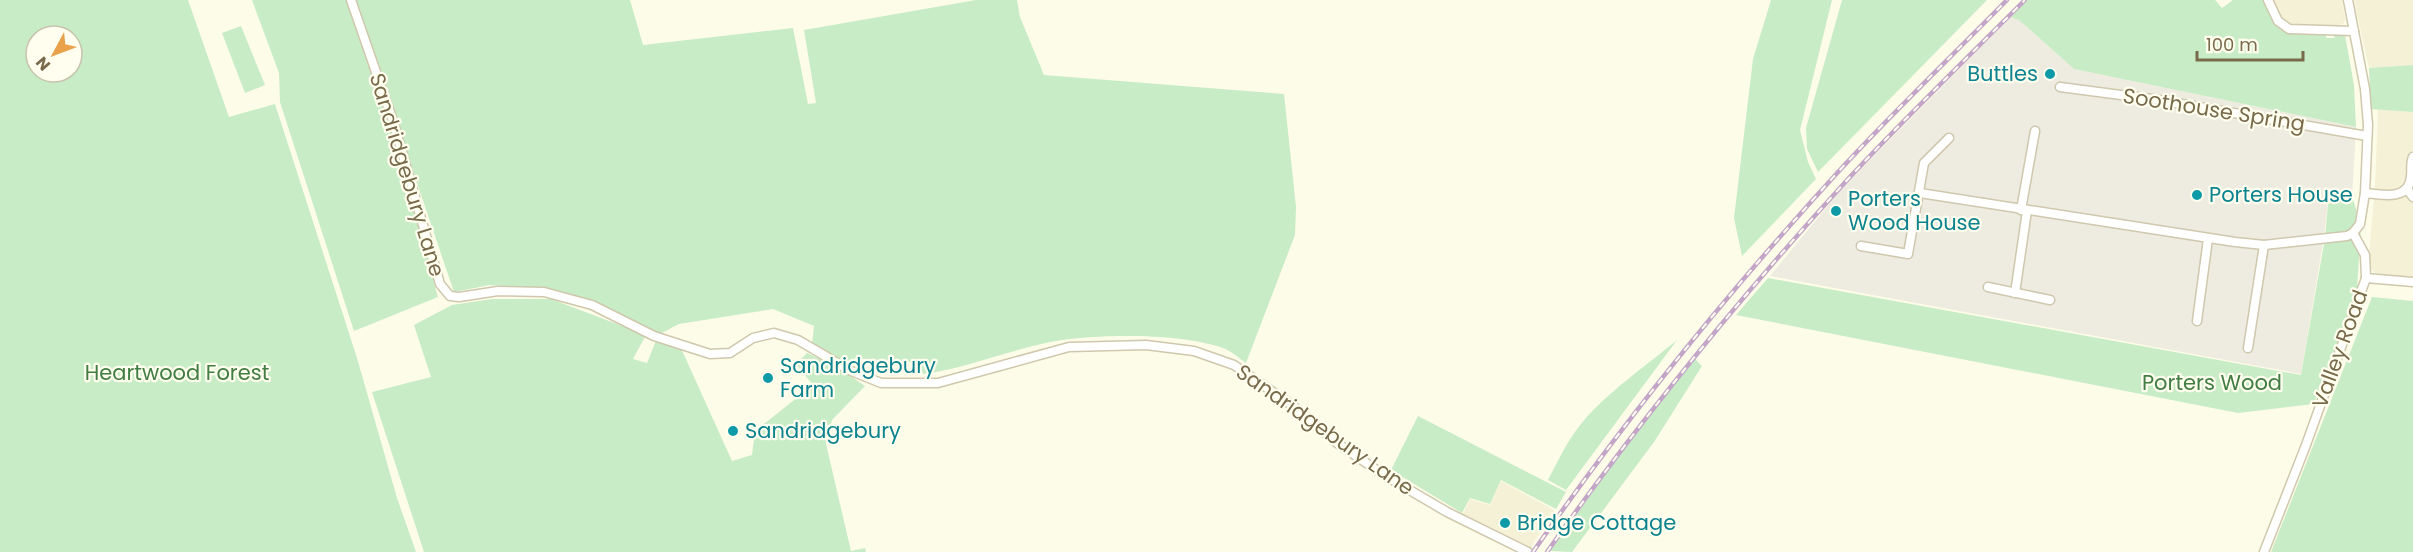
<svg xmlns="http://www.w3.org/2000/svg" width="2413" height="552" viewBox="0 0 2413 552" font-family="Poppins,sans-serif">
<style>
.residential{fill:#f5f1d6}
.industrial{fill:#eeebe1}
.green{fill:#c8ecc6;fill-rule:evenodd}
.lines{fill:none;stroke-linecap:round;stroke-linejoin:round}
.street-casing{stroke:#cfc8ad;stroke-width:11}
.street{stroke:#fff;stroke-width:8}
.rail-casing{stroke:#c3a5c8;stroke-width:4.5}
.rail{stroke:#fffeef;stroke-width:2;stroke-dasharray:7;stroke-linecap:butt}
.culture-dot{fill:#0f9aa8;stroke:#fffeef;stroke-width:2}
.labels{text-anchor:middle;stroke-width:4.5;stroke-linejoin:round;paint-order:stroke}
.culture-label{font-size:21px;fill:#0d838f;stroke:#fffeef;text-anchor:start}
.street-label{font-size:21px;fill:#786a4b;stroke:#fffeef}
.park-label{font-size:21px;fill:#427e44;stroke:#fffeef}
</style>
<rect width="100%" height="100%" fill="#fdfce8"/>
<!-- residential -->
<g class="residential">
<path d="M 2271,0 L 2342,0 L 2345,19 L 2344,23 L 2333,28 L 2289,26 L 2284,24 Z"/>
<path d="M 2354,0 L 2413,0 L 2413,65 L 2369,68 Z"/>
<path d="M 2378,109 L 2413,112 L 2413,278 L 2376,273 L 2368,266 L 2375,187 Z"/>
<path d="M 1501,481 L 1554,510 L 1529,550 L 1462,516 L 1470,499 L 1490,505 Z"/>
</g>
<!-- industrial -->
<path class="industrial" d="M 2011,17 L 2019,20 L 2074,69 L 2356,127 L 2352,196 L 2329,193 L 2324,237 L 2301,374 L 1770,276 L 1844,186 Z"/>
<!-- green -->
<g class="green">
<path d="M 0,0 L 188,0 L 229,117 L 275,104 L 357,358 L 397,498 L 416,552 L 0,552 ZM 36,36 L 72,36 L 72,72 L 36,72 Z"/>
<path d="M 252,0 L 346,0 L 391,132 L 438,297 L 354,331 L 280,102 L 279,73 Z"/>
<path d="M 355,0 L 630,0 L 643,45 L 793,28 L 808,104 L 816,103 L 804,30 L 976,0 L 1017,0 L 1020,17 L 1044,75 L 1284,94 L 1296,207 L 1295,235 L 1246,363 C 1239,358 1231,351 1223,348 C 1179,333 1102,334 1056,341 C 1011,349 968,368 923,374 L 919,363 L 855,358 L 853,365 L 812,344 L 814,326 L 773,309 L 679,324 L 658,335 L 545,289 L 490,285 L 454,292 Z"/>
<path d="M 1771,0 L 1832,0 L 1800,130 L 1808,162 L 1816,179 L 1742,256 L 1734,218 L 1753,59 Z"/>
<path d="M 1842,0 L 1987,0 L 1818,172 L 1807,149 L 1806,128 Z"/>
<path d="M 2028,0 L 2215,0 L 2222,8 L 2233,0 L 2265,0 C 2278,38 2290,32 2326,34 L 2326,38 L 2334,38 L 2335,34 L 2345,35 L 2354,85 L 2356,127 L 2074,69 L 2019,20 L 2011,17 Z"/>
<path d="M 241,26 L 265,85 L 245,93 L 222,33 Z"/>
<path d="M 2413,65 L 2413,112 L 2371,109 L 2369,68 Z"/>
<path d="M 2329,193 L 2352,196 L 2361,226 L 2357,289 L 2314,404 L 2238,413 L 1736,315 L 1768,278 L 2301,375 L 2325,238 Z"/>
<path d="M 2372,297 L 2413,301 L 2413,552 L 2271,552 Z"/>
<path d="M 492,299 L 551,299 L 646,335 L 633,359 L 647,363 L 657,338 L 680,346 L 732,461 L 752,455 L 755,431 L 813,385 L 796,364 L 807,353 L 839,368 L 865,386 L 832,420 L 826,444 L 851,551 L 865,548 L 866,552 L 424,552 L 372,392 L 431,377 L 414,325 L 452,305 Z"/>
<path d="M 1677,340 L 1566,490 L 1548,480 C 1558,461 1567,441 1581,424 C 1606,393 1646,366 1677,340 Z"/>
<path d="M 1695,359 L 1702,366 L 1654,442 L 1572,552 L 1550,551 L 1640,427 Z"/>
<path d="M 1418,416 L 1566,492 L 1556,509 L 1501,480 L 1490,504 L 1470,498 L 1462,513 L 1391,470 Z"/>
</g>
<g class="lines">
<!-- street casing -->
<g class="street-casing">
<g id="street">
<path d="M 351,0 L 393,121 L 440,284 L 450,296 L 459,297 L 498,291 L 544,292 L 592,305 L 654,336 L 710,354 L 730,353 L 753,338 L 774,333 L 798,340 L 849,370 L 881,383 L 938,383 L 1069,347 L 1146,345 L 1194,351 L 1234,365 L 1293,406 L 1337,443 L 1384,475 L 1447,512 L 1528,552"/>
<path d="M 2268,0 L 2278,21 L 2289,29 L 2354,31"/>
<path d="M 2348,0 L 2365,89 L 2368,125 L 2365,193 L 2360,224 L 2353,233"/>
<path d="M 2060,87 L 2159,100 L 2367,136"/>
<path d="M 2407,189 L 2413,197"/>
<path d="M 1920,193 L 2235,242 L 2264,245 L 2347,236 L 2353,233"/>
<path d="M 2365,193 C 2382,195 2410,201 2411,176 C 2412,169 2410,163 2413,157"/>
<path d="M 2021,210 L 2035,131"/>
<path d="M 1861,246 L 1908,254 L 1924,163 L 1949,138"/>
<path d="M 2366,278 L 2413,282"/>
<path d="M 1988,287 L 2050,300"/>
<path d="M 2015,293 L 2027,211"/>
<path d="M 2197,321 L 2208,239"/>
<path d="M 2248,348 L 2264,245"/>
<path d="M 2264,552 L 2306,445 L 2366,278 L 2365,255 L 2353,233"/>
</g>
</g>
<!-- street -->
<use href="#street" class="street"/>
<!-- rail casing -->
<g class="rail-casing">
<g id="rail">
<path d="M 1533,552 C 1626,418 1729,291 1839,171 C 1893,112 1951,57 2007,0"/>
<path d="M 1547,552 C 1639,421 1741,296 1849,178 C 1906,117 1966,59 2025,0"/>
</g>
</g>
<!-- rail -->
<use href="#rail" class="rail"/>
</g>
<!-- markers -->
<g class="culture-dot">
<circle cx="2050" cy="74" r="6"/>
<circle cx="2197" cy="195" r="6"/>
<circle cx="1836" cy="211" r="6"/>
<circle cx="768" cy="378" r="6"/>
<circle cx="733" cy="431" r="6"/>
<circle cx="1505" cy="523" r="6"/>
</g>
<g class="labels">
<!-- culture labels -->
<g class="culture-label">
<text x="2038" y="81" text-anchor="end">Buttles</text>
<text x="2209" y="202">Porters House</text>
<text x="1848" y="206">Porters<tspan x="1848" dy="24">Wood House</tspan></text>
<text x="780" y="373">Sandridgebury<tspan x="780" dy="24">Farm</tspan></text>
<text x="745" y="438">Sandridgebury</text>
<text x="1517" y="530">Bridge Cottage</text>
</g>
<!-- street labels -->
<g class="street-label">
<text transform="translate(2214 110) rotate(9)" y="7">Soothouse Spring</text>
<text transform="translate(407 175) rotate(73)" y="7">Sandridgebury Lane</text>
<text transform="translate(2340 349) rotate(-70)" y="7">Valley Road</text>
<text transform="translate(1325 430) rotate(35)" y="7">Sandridgebury Lane</text>
</g>
<!-- park labels -->
<g class="park-label">
<text x="177" y="380">Heartwood Forest</text>
<text x="2212" y="390">Porters Wood</text>
</g>
</g>
<!-- north arrow -->
<g transform="translate(54 54) rotate(229)"><circle r="28" fill="#fffeef" stroke="#c9c3ad" stroke-width="1.5"/>
<path d="M0-4.5L10 22L0 15L-10 22Z" fill="#e9a24b"/>
<text y="-9" font-size="16" font-weight="bold" text-anchor="middle" fill="#786a4b">N</text>
</g>
<!-- scale -->
<path d="M2197 51v9h106v-9" fill="none" stroke="#786a4b" stroke-width="3"/>
<text x="2206" y="51" font-size="18" fill="#786a4b" stroke="#fffeef" stroke-width="4.5" paint-order="stroke">100 m</text>
</svg>
